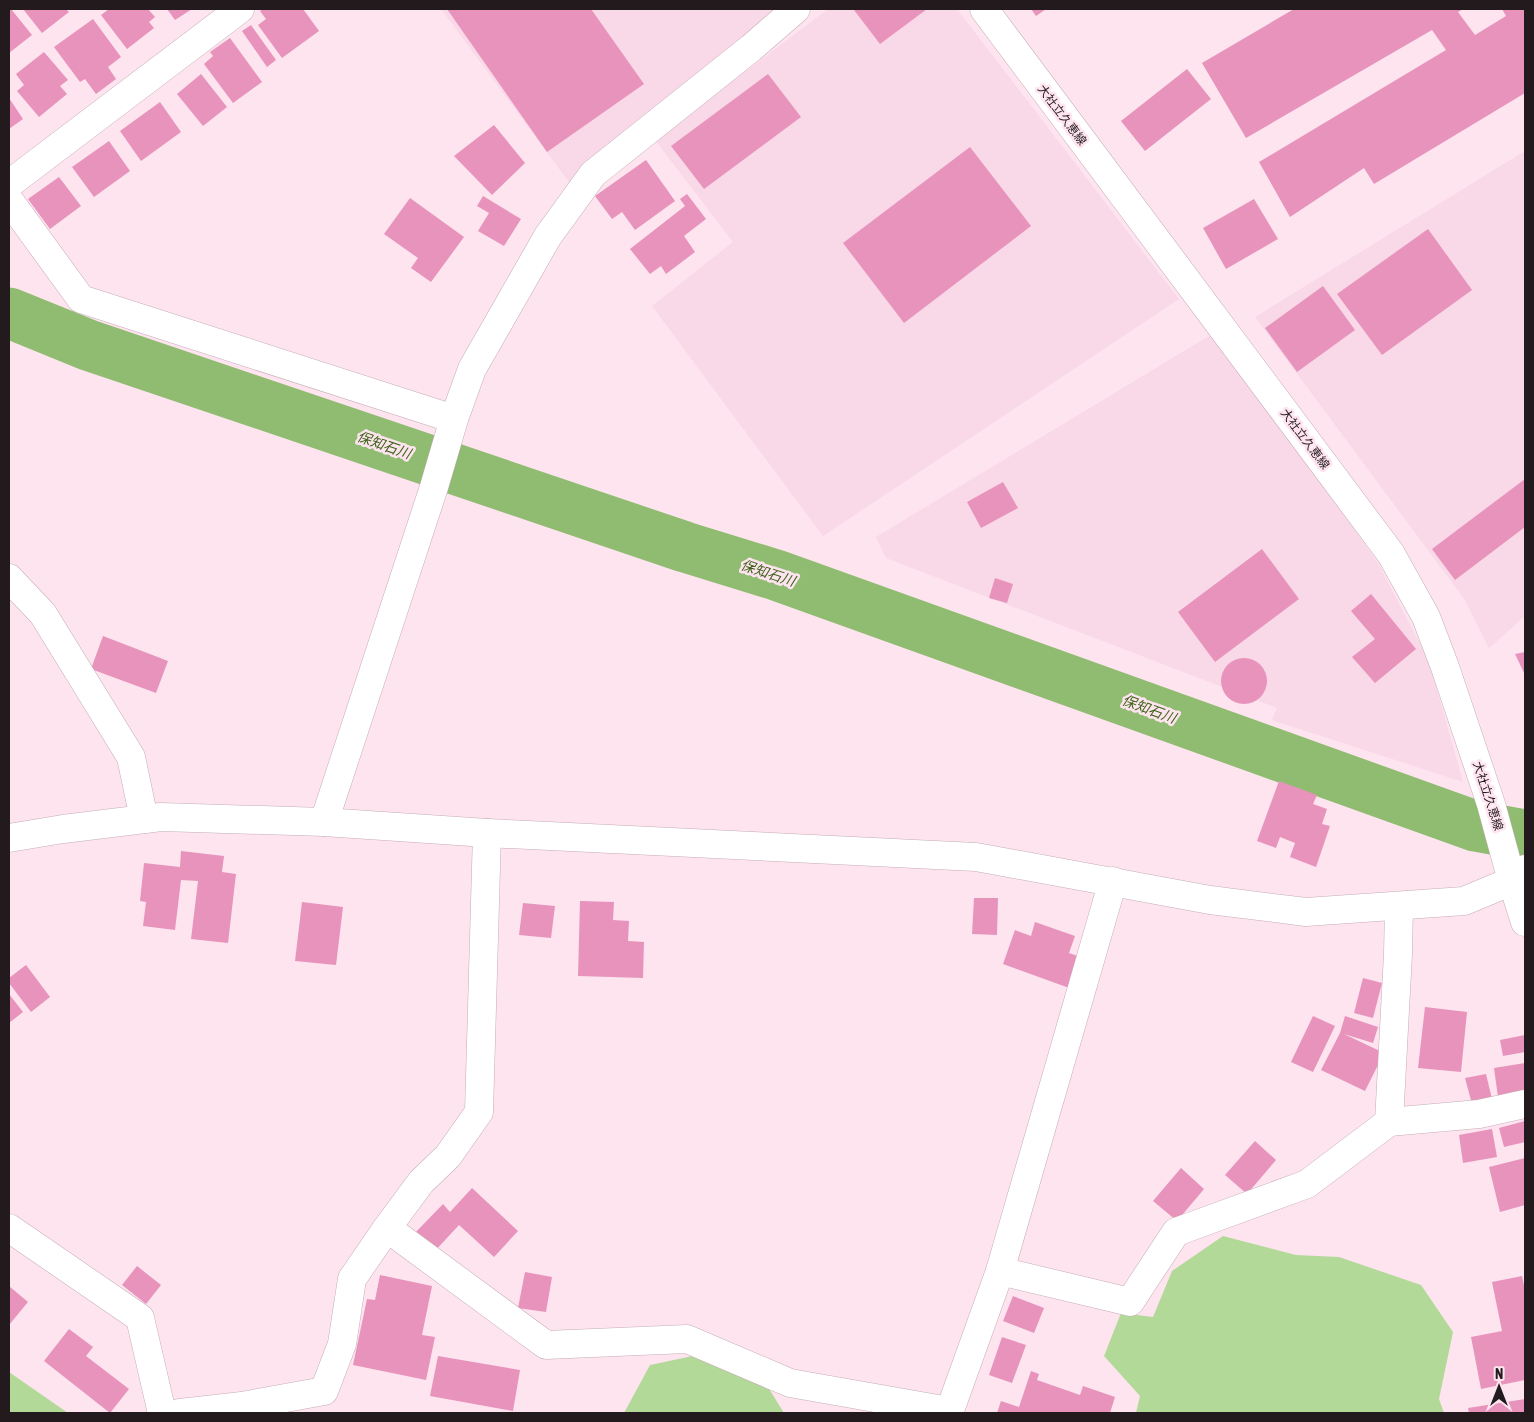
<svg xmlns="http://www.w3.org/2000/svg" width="1534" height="1422" viewBox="0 0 1534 1422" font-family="'Asap Condensed','Noto Sans JP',sans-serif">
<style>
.built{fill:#f9d8e7}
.green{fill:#b3d999}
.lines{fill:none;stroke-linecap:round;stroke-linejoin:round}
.river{stroke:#90bc71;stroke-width:51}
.building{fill:#e793bc}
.minor-casing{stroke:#c5adb7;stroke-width:29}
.major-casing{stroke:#c5adb7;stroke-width:29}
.minor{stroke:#fff;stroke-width:28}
.major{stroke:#fff;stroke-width:28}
.labels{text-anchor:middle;stroke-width:5;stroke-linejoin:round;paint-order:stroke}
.street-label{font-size:12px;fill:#231a1e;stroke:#fde4ef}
.water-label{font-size:14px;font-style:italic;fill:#3b6316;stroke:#fde4ef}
</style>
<rect width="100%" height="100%" fill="#fde4ef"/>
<!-- built -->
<g class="built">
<path d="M 441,9 L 780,9 L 569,182 Z"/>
<path d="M 828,9 L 957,9 L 1179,299 L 823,536 L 652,306 L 733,242 L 655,140 Z"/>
<path d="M 1525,151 L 1525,616 L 1489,648 L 1465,600 L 1255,317 Z"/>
<path d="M 1214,333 L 1378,563 L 1429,661 L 1463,782 L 1272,720 L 1277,708 L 886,558 L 876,537 Z"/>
</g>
<!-- green -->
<g class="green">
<path d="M 1223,1236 L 1296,1255 L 1339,1257 L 1421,1285 L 1453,1332 L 1439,1399 L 1444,1413 L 1136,1413 L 1140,1396 L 1104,1356 L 1121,1313 L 1153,1317 L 1172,1271 Z"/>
<path d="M 702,1354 L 763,1379 L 784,1413 L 621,1413 L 624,1413 L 650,1365 Z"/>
<path d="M 9,1372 L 68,1413 L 9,1413 Z"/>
</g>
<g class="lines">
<!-- river -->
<path class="river" d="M 9,313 L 88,345 L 685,547 L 776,575 L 1475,826 L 1525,835"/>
</g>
<!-- building -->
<g class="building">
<path d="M 9,9 L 11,9 L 32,35 L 9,53 Z"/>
<path d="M 23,9 L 66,9 L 69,12 L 42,33 Z"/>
<path d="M 109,9 L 148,9 L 155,17 L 149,22 L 154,28 L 127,49 L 101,15 Z"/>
<path d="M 167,9 L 192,9 L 175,20 Z"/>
<path d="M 263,9 L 276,9 L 277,10 L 280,9 L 303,9 L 319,31 L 282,58 L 258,25 L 266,19 L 260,11 Z"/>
<path d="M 447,9 L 591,9 L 644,84 L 547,152 Z"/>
<path d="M 855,9 L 927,9 L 880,44 L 854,10 Z"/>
<path d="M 1031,9 L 1046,9 L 1036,16 Z"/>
<path d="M 1294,9 L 1463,9 L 1458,12 L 1475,35 L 1506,16 L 1502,9 L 1525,9 L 1525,93 L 1374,184 L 1364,168 L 1290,217 L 1259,162 L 1446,50 L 1432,30 L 1246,138 L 1202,63 Z"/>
<path d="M 93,19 L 121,57 L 108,67 L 116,79 L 96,94 L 85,79 L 80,82 L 54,47 Z"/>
<path d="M 251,25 L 276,60 L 267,67 L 242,31 Z"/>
<path d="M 230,38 L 262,82 L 233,103 L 204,64 L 213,56 L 210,52 Z"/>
<path d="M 44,52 L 68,80 L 60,86 L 67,94 L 39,117 L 17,91 L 24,85 L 16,74 Z"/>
<path d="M 1187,69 L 1211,99 L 1145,151 L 1121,121 Z"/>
<path d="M 201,74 L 227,107 L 203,126 L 177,94 Z"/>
<path d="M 768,74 L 801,117 L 704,189 L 671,146 Z"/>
<path d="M 9,98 L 23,119 L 9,129 Z"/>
<path d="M 160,102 L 181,132 L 141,161 L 120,131 Z"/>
<path d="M 494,125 L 525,163 L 492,195 L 454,156 Z"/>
<path d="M 109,141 L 130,171 L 94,197 L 72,167 Z"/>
<path d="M 970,147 L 1031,226 L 904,323 L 843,243 Z"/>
<path d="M 646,160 L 675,201 L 635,230 L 622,212 L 612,219 L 595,196 Z"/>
<path d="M 59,177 L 81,206 L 50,229 L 28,199 Z"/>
<path d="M 687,194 L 706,219 L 684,236 L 695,252 L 666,274 L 661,266 L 650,274 L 630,249 L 685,206 L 680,199 Z"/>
<path d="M 483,196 L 521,219 L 504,246 L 478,231 L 489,213 L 477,206 Z"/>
<path d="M 410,198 L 464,237 L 431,282 L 411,268 L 418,258 L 384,234 Z"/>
<path d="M 1254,199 L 1278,239 L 1226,269 L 1203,228 Z"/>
<path d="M 1428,229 L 1472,290 L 1382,355 L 1337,294 Z"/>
<path d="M 1323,286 L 1355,330 L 1297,372 L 1265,328 Z"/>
<path d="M 1525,479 L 1525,527 L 1455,580 L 1432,549 Z"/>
<path d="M 1003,482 L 1018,508 L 981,528 L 967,502 Z"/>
<path d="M 1262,549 L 1299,599 L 1215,662 L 1178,612 Z"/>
<path d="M 995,578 L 1013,584 L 1007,603 L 989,598 Z"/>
<path d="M 1371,594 L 1416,649 L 1375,683 L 1352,657 L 1375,639 L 1351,611 Z"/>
<path d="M 103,636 L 168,661 L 156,693 L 91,669 Z"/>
<path d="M 1525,652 L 1525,675 L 1515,654 Z"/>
<circle cx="1244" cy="681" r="23"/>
<path d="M 1279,781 L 1317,795 L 1313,804 L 1327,809 L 1322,824 L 1330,826 L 1316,867 L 1290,857 L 1295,843 L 1280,837 L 1276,848 L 1257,841 Z"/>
<path d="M 181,851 L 224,856 L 222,872 L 236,874 L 228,943 L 191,939 L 198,881 L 181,880 L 175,930 L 143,926 L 146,902 L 140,901 L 144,863 L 180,867 Z"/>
<path d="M 974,898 L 998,898 L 997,935 L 972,934 Z"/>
<path d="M 580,901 L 614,902 L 613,920 L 629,921 L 628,941 L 644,942 L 643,978 L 578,976 Z"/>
<path d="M 302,902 L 343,907 L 336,965 L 295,961 Z"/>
<path d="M 523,903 L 555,906 L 551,938 L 519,935 Z"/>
<path d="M 1035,922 L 1075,936 L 1069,953 L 1083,958 L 1072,989 L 1003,964 L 1015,930 L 1031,936 Z"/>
<path d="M 26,965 L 50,997 L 31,1012 L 9,983 L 9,978 Z"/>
<path d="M 1363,978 L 1382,983 L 1373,1018 L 1354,1013 Z"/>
<path d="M 9,994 L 23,1012 L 9,1023 Z"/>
<path d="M 1425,1007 L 1467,1012 L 1461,1072 L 1418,1068 Z"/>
<path d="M 1313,1016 L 1335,1026 L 1313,1072 L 1291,1062 Z"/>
<path d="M 1345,1016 L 1378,1027 L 1373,1043 L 1344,1034 L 1384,1053 L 1365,1091 L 1321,1070 L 1340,1033 Z"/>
<path d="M 1525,1035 L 1525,1052 L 1503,1056 L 1500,1040 Z"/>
<path d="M 1525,1063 L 1525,1093 L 1498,1097 L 1494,1068 Z"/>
<path d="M 1486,1074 L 1492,1099 L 1472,1104 L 1465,1078 Z"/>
<path d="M 1525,1121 L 1525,1142 L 1504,1147 L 1499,1128 Z"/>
<path d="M 1492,1129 L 1497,1157 L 1463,1163 L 1459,1135 Z"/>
<path d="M 1255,1141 L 1276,1160 L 1247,1194 L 1225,1175 Z"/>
<path d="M 1525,1158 L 1525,1205 L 1500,1212 L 1489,1167 Z"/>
<path d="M 1181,1168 L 1204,1189 L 1177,1221 L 1153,1201 Z"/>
<path d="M 472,1188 L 518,1231 L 494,1257 L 459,1225 L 434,1252 L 414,1234 L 443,1204 L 450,1212 Z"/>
<path d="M 137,1266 L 161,1285 L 146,1304 L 122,1285 Z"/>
<path d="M 525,1272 L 552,1277 L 546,1312 L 518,1308 Z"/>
<path d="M 380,1275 L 432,1286 L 422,1335 L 435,1337 L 426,1380 L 353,1365 L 367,1299 L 375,1300 Z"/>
<path d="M 1522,1276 L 1525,1290 L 1525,1380 L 1481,1389 L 1471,1337 L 1502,1331 L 1492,1282 Z"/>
<path d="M 9,1286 L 28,1302 L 9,1325 Z"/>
<path d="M 1013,1296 L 1044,1308 L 1034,1333 L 1003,1321 Z"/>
<path d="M 69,1329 L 93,1347 L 86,1356 L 129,1389 L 110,1413 L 44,1361 Z"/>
<path d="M 1002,1337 L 1026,1345 L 1012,1383 L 989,1375 Z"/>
<path d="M 438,1356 L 520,1370 L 513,1411 L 430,1396 Z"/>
<path d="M 1031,1371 L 1039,1374 L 1037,1380 L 1080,1395 L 1083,1386 L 1115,1397 L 1110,1413 L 997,1413 L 1001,1401 L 1019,1407 Z"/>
<path d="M 1525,1399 L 1525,1413 L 1469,1413 L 1468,1408 Z"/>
</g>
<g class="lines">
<!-- minor casing -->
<g class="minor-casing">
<g id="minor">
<path d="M 9,184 L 240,9"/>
<path d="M 9,200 L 81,299 L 454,419"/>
<path d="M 9,578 L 43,614 L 131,757 L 144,819"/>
<path d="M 324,822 L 434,487 L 454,419 L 472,369 L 548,236 L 593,174 L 751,48 L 796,9"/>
<path d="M 9,838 L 63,829 L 161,817 L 324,822 L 487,833 L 976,857 L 1210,900 L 1306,912 L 1464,901 L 1512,881 L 1525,869"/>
<path d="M 1389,1122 L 1479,1114 L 1525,1104"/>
<path d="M 9,1228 L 140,1318 L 162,1413"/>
<path d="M 387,1228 L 546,1345 L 687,1339 L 790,1383 L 949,1411"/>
<path d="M 1000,1271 L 1130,1302 L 1176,1232 L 1307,1184 L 1389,1122 L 1398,954 L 1399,907"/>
<path d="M 180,1413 L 242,1406 L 324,1391 L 342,1344 L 352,1279 L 387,1228 L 421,1182 L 448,1156 L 479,1112 L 487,833"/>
<path d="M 949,1413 L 1000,1271 L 1113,881"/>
</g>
</g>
<!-- major casing -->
<g class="major-casing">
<path id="major" d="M 984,9 L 1391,554 L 1426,617 L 1445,667 L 1491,804 L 1512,881 L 1525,922"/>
</g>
<!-- minor -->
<use href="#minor" class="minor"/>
<!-- major -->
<use href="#major" class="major"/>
</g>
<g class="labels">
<!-- street labels -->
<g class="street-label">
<text transform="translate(1062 115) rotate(53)" y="4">大社立久恵線</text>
<text transform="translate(1305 439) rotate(53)" y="4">大社立久恵線</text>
<text transform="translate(1488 796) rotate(72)" y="4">大社立久恵線</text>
</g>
<!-- water labels -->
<g class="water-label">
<text transform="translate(384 445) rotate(19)" y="5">保知石川</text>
<text transform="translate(768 573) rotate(18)" y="5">保知石川</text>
<text transform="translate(1149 709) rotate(20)" y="5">保知石川</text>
</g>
</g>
<!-- border -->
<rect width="1534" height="1422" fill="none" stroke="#231a1e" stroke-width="20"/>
<!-- north arrow -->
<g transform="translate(1499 1387)" stroke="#fde4ef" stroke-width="4" paint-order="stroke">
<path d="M0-4L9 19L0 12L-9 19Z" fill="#231a1e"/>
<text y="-8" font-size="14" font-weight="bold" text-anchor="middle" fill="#231a1e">N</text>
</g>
</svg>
